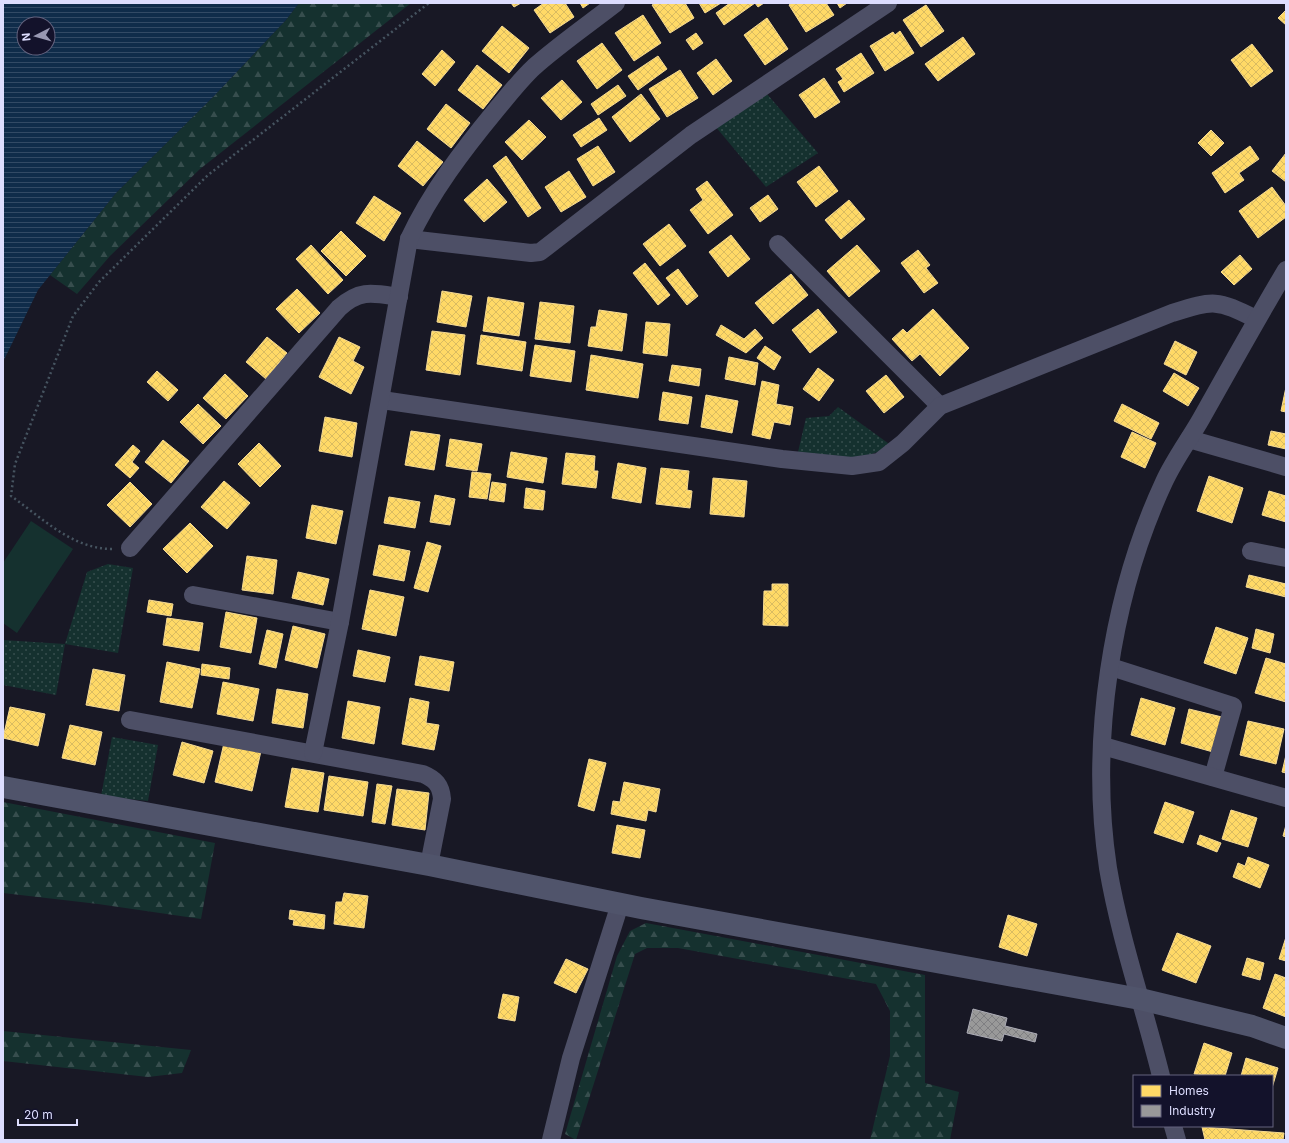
<svg xmlns="http://www.w3.org/2000/svg" width="1289" height="1143" viewBox="0 0 1289 1143" font-family="Inter,sans-serif">
<style>
.grass{fill:url(#grass-dots)}
.forest{fill:url(#forest-firs)}
.garden{fill:#15312f}
.water{fill:url(#water-rules);fill-rule:evenodd}
.homes{fill:url(#homes-cross-hatch);stroke:#f5da94}
.industry{fill:url(#industry-cross-hatch);stroke:#adadb7}
.lines{fill:none;stroke-linecap:round;stroke-linejoin:round}
.path{stroke:#465460;stroke-width:2.5;stroke-dasharray:2 3;stroke-linecap:butt}
.street{stroke:#4d4f66;stroke-width:18}
.secondary{stroke:#50546b;stroke-width:22}
</style>
<defs>
<pattern id="grass-dots" width="8" height="8" patternUnits="userSpaceOnUse"><rect width="8" height="8" fill="#15312f"/><path d="M2 2h.1M6 6h.1" fill="none" stroke="#374e4e" stroke-width="1.8" stroke-linecap="round"/></pattern>
<pattern id="forest-firs" width="22" height="20" patternUnits="userSpaceOnUse"><rect width="22" height="20" fill="#15312f"/><path d="M5 1l3.5 6h-7zM16 11l3.5 6h-7z" fill="#374e4e"/></pattern>
<pattern id="water-rules" width="6" height="5" patternUnits="userSpaceOnUse"><rect width="6" height="5" fill="#0f2c4a"/><path d="M0 2.5h6" fill="none" stroke="#324a65"/></pattern>
<pattern id="homes-cross-hatch" width="8" height="8" patternUnits="userSpaceOnUse"><rect width="8" height="8" fill="#ffd966"/><path d="M0 0l8 8M0 8l8-8" fill="none" stroke="#d9bb61"/></pattern>
<pattern id="industry-cross-hatch" width="8" height="8" patternUnits="userSpaceOnUse"><rect width="8" height="8" fill="#999"/><path d="M0 0l8 8M0 8l8-8" fill="none" stroke="#7f7f82"/></pattern>
</defs>
<rect width="100%" height="100%" fill="#181825"/>
<!-- grass -->
<g class="grass">
<path d="M 767,94 L 818,153 L 766,187 L 715,126 Z"/>
<path d="M 838,407 L 892,446 L 867,456 L 852,459 L 798,452 L 806,418 L 829,416 Z"/>
<path d="M 108,564 L 133,568 L 118,653 L 65,644 L 56,695 L 3,685 L 3,640 L 65,644 L 87,572 Z"/>
<path d="M 112,737 L 158,745 L 148,801 L 101,796 Z"/>
</g>
<!-- forest -->
<g class="forest">
<path d="M 299,3 L 411,3 L 200,169 L 110,256 L 77,294 L 50,275 L 116,193 L 213,97 L 286,20 Z"/>
<path d="M 3,802 L 215,843 L 201,919 L 98,904 L 3,893 Z"/>
<path d="M 646,923 L 925,975 L 925,1083 L 959,1092 L 950,1140 L 870,1140 L 890,1056 L 890,1011 L 876,984 L 678,948 L 647,948 L 635,954 L 576,1140 L 565,1134 L 617,956 L 630,931 Z"/>
<path d="M 3,1031 L 191,1050 L 182,1073 L 148,1077 L 3,1061 Z"/>
</g>
<!-- garden -->
<path class="garden" d="M 31,521 L 73,549 L 17,633 L 3,623 L 3,563 Z"/>
<!-- water -->
<path class="water" d="M 3,3 L 299,3 L 286,20 L 213,97 L 116,193 L 38,290 L 3,362 ZM 24,24 L 48,24 L 48,48 L 24,48 Z"/>
<!-- homes -->
<g class="homes">
<path d="M 511,3 L 521,3 L 514,7 Z"/>
<path d="M 544,3 L 565,3 L 574,17 L 550,33 L 534,10 Z"/>
<path d="M 580,3 L 590,3 L 583,8 Z"/>
<path d="M 656,3 L 685,3 L 694,18 L 670,33 L 652,5 Z"/>
<path d="M 699,3 L 721,3 L 705,13 Z"/>
<path d="M 730,3 L 755,3 L 724,25 L 716,13 Z"/>
<path d="M 755,3 L 764,3 L 758,7 Z"/>
<path d="M 792,3 L 826,3 L 834,15 L 806,32 L 789,5 Z"/>
<path d="M 837,3 L 847,3 L 840,8 Z"/>
<path d="M 926,5 L 944,31 L 921,47 L 903,20 Z"/>
<path d="M 1286,10 L 1286,25 L 1278,18 Z"/>
<path d="M 643,15 L 661,43 L 634,61 L 615,33 Z"/>
<path d="M 767,18 L 788,49 L 765,65 L 744,35 Z"/>
<path d="M 502,26 L 529,48 L 509,73 L 482,51 Z"/>
<path d="M 900,31 L 914,53 L 885,71 L 870,46 L 893,32 L 895,35 Z"/>
<path d="M 696,33 L 703,43 L 693,50 L 686,40 Z"/>
<path d="M 963,37 L 975,54 L 938,81 L 925,64 Z"/>
<path d="M 602,43 L 622,70 L 597,89 L 577,61 Z"/>
<path d="M 1252,44 L 1273,71 L 1251,87 L 1231,60 Z"/>
<path d="M 442,50 L 455,62 L 435,86 L 422,74 Z"/>
<path d="M 861,53 L 874,73 L 844,92 L 838,82 L 843,79 L 836,69 Z"/>
<path d="M 658,56 L 667,69 L 638,90 L 628,76 Z"/>
<path d="M 716,59 L 732,81 L 713,95 L 697,73 Z"/>
<path d="M 477,65 L 502,85 L 483,109 L 458,90 Z"/>
<path d="M 680,70 L 698,98 L 667,117 L 649,89 Z"/>
<path d="M 824,78 L 840,102 L 815,118 L 799,95 Z"/>
<path d="M 562,80 L 582,102 L 561,120 L 541,98 Z"/>
<path d="M 618,85 L 626,96 L 598,115 L 591,104 Z"/>
<path d="M 641,94 L 660,119 L 630,142 L 612,117 Z"/>
<path d="M 446,104 L 470,123 L 451,148 L 427,129 Z"/>
<path d="M 599,118 L 607,130 L 581,147 L 573,135 Z"/>
<path d="M 529,120 L 546,137 L 522,160 L 505,142 Z"/>
<path d="M 1211,130 L 1224,143 L 1211,156 L 1198,143 Z"/>
<path d="M 417,141 L 443,162 L 423,186 L 398,166 Z"/>
<path d="M 598,146 L 615,172 L 593,186 L 577,159 Z"/>
<path d="M 1250,146 L 1259,159 L 1239,173 L 1244,180 L 1225,193 L 1212,173 Z"/>
<path d="M 1286,153 L 1286,182 L 1272,171 Z"/>
<path d="M 506,156 L 541,208 L 528,217 L 493,166 Z"/>
<path d="M 819,166 L 838,191 L 816,207 L 797,182 Z"/>
<path d="M 569,171 L 586,197 L 561,212 L 545,187 Z"/>
<path d="M 487,179 L 507,202 L 484,222 L 464,200 Z"/>
<path d="M 707,181 L 733,215 L 708,234 L 690,210 L 703,200 L 696,189 Z"/>
<path d="M 1272,187 L 1286,206 L 1286,217 L 1258,238 L 1239,211 Z"/>
<path d="M 768,195 L 778,209 L 760,222 L 750,208 Z"/>
<path d="M 374,196 L 401,213 L 384,241 L 356,223 Z"/>
<path d="M 849,200 L 865,219 L 841,239 L 825,220 Z"/>
<path d="M 669,224 L 686,246 L 660,266 L 643,244 Z"/>
<path d="M 341,231 L 366,256 L 346,276 L 321,251 Z"/>
<path d="M 731,235 L 750,259 L 728,277 L 709,252 Z"/>
<path d="M 311,245 L 343,280 L 328,294 L 296,259 Z"/>
<path d="M 857,245 L 880,271 L 849,297 L 827,271 Z"/>
<path d="M 918,250 L 930,265 L 926,268 L 938,283 L 924,293 L 901,263 Z"/>
<path d="M 1240,255 L 1252,269 L 1234,285 L 1221,272 Z"/>
<path d="M 645,263 L 670,295 L 658,305 L 633,273 Z"/>
<path d="M 678,269 L 698,296 L 687,305 L 666,278 Z"/>
<path d="M 791,274 L 808,295 L 773,324 L 755,303 Z"/>
<path d="M 297,289 L 320,313 L 299,333 L 276,309 Z"/>
<path d="M 442,291 L 472,296 L 466,327 L 437,322 Z"/>
<path d="M 488,297 L 524,303 L 519,336 L 483,331 Z"/>
<path d="M 540,302 L 574,306 L 570,343 L 535,339 Z"/>
<path d="M 818,309 L 837,332 L 810,353 L 792,330 Z"/>
<path d="M 933,309 L 969,348 L 940,376 L 920,354 L 912,361 L 892,339 L 903,329 L 907,333 Z"/>
<path d="M 599,310 L 627,314 L 622,351 L 588,346 L 591,327 L 596,327 Z"/>
<path d="M 646,322 L 670,324 L 667,356 L 643,353 Z"/>
<path d="M 721,325 L 744,339 L 755,329 L 763,338 L 746,353 L 716,335 Z"/>
<path d="M 432,331 L 465,335 L 460,375 L 426,370 Z"/>
<path d="M 481,335 L 526,342 L 522,371 L 477,364 Z"/>
<path d="M 267,337 L 287,353 L 266,379 L 246,362 Z"/>
<path d="M 339,337 L 360,347 L 353,361 L 364,367 L 351,394 L 319,377 Z"/>
<path d="M 1175,341 L 1197,352 L 1186,375 L 1164,364 Z"/>
<path d="M 535,345 L 575,351 L 571,382 L 530,376 Z"/>
<path d="M 765,346 L 781,357 L 774,370 L 757,358 Z"/>
<path d="M 591,355 L 643,364 L 638,398 L 586,390 Z"/>
<path d="M 729,357 L 758,363 L 755,385 L 725,379 Z"/>
<path d="M 672,365 L 701,369 L 699,386 L 669,381 Z"/>
<path d="M 818,368 L 834,380 L 819,401 L 803,389 Z"/>
<path d="M 157,371 L 178,390 L 168,401 L 147,382 Z"/>
<path d="M 1174,373 L 1199,388 L 1188,406 L 1163,391 Z"/>
<path d="M 225,374 L 248,396 L 226,419 L 203,398 Z"/>
<path d="M 886,375 L 904,397 L 884,413 L 866,391 Z"/>
<path d="M 762,381 L 779,385 L 776,404 L 793,407 L 790,425 L 774,422 L 770,439 L 752,435 Z"/>
<path d="M 1286,387 L 1286,412 L 1281,411 Z"/>
<path d="M 663,392 L 692,397 L 688,424 L 659,420 Z"/>
<path d="M 706,395 L 738,401 L 732,433 L 701,427 Z"/>
<path d="M 198,404 L 221,426 L 203,444 L 180,422 Z"/>
<path d="M 1122,404 L 1159,423 L 1151,439 L 1114,421 Z"/>
<path d="M 325,417 L 357,423 L 352,457 L 319,451 Z"/>
<path d="M 411,431 L 440,435 L 434,470 L 405,465 Z"/>
<path d="M 1271,431 L 1286,434 L 1286,449 L 1268,445 Z"/>
<path d="M 1132,432 L 1156,443 L 1145,468 L 1121,457 Z"/>
<path d="M 450,439 L 482,444 L 477,471 L 446,466 Z"/>
<path d="M 163,440 L 189,461 L 171,483 L 145,462 Z"/>
<path d="M 259,443 L 281,466 L 260,487 L 238,464 Z"/>
<path d="M 133,445 L 140,451 L 132,462 L 139,468 L 130,478 L 115,465 Z"/>
<path d="M 511,452 L 547,458 L 543,483 L 507,477 Z"/>
<path d="M 566,453 L 595,456 L 594,471 L 598,471 L 596,488 L 562,484 Z"/>
<path d="M 618,463 L 646,468 L 641,503 L 612,498 Z"/>
<path d="M 661,468 L 689,471 L 687,490 L 692,491 L 690,508 L 656,504 Z"/>
<path d="M 472,472 L 491,474 L 487,499 L 469,497 Z"/>
<path d="M 1209,476 L 1243,488 L 1232,523 L 1197,511 Z"/>
<path d="M 713,478 L 747,481 L 744,517 L 710,514 Z"/>
<path d="M 224,481 L 250,503 L 227,529 L 201,507 Z"/>
<path d="M 130,482 L 152,504 L 130,527 L 107,505 Z"/>
<path d="M 492,482 L 506,484 L 504,502 L 489,500 Z"/>
<path d="M 526,488 L 545,491 L 543,510 L 524,508 Z"/>
<path d="M 1269,491 L 1286,496 L 1286,522 L 1262,515 Z"/>
<path d="M 435,495 L 455,499 L 450,525 L 430,522 Z"/>
<path d="M 389,497 L 420,502 L 415,528 L 384,523 Z"/>
<path d="M 312,505 L 343,511 L 336,544 L 306,538 Z"/>
<path d="M 190,523 L 213,546 L 187,573 L 163,549 Z"/>
<path d="M 427,542 L 441,546 L 428,592 L 414,588 Z"/>
<path d="M 379,545 L 410,551 L 404,581 L 373,575 Z"/>
<path d="M 247,556 L 277,560 L 273,594 L 242,590 Z"/>
<path d="M 298,572 L 329,579 L 323,605 L 292,598 Z"/>
<path d="M 1249,575 L 1286,584 L 1286,597 L 1246,587 Z"/>
<path d="M 772,584 L 788,584 L 788,626 L 763,625 L 764,591 L 772,591 Z"/>
<path d="M 370,590 L 404,597 L 396,636 L 362,629 Z"/>
<path d="M 149,600 L 173,604 L 171,616 L 147,612 Z"/>
<path d="M 226,612 L 257,618 L 251,653 L 220,647 Z"/>
<path d="M 167,618 L 203,623 L 199,651 L 163,645 Z"/>
<path d="M 293,626 L 325,634 L 317,668 L 285,660 Z"/>
<path d="M 1216,627 L 1248,638 L 1236,674 L 1204,663 Z"/>
<path d="M 1256,629 L 1274,634 L 1270,653 L 1252,648 Z"/>
<path d="M 267,630 L 283,634 L 276,668 L 259,664 Z"/>
<path d="M 358,650 L 390,657 L 385,682 L 353,676 Z"/>
<path d="M 420,656 L 454,662 L 449,691 L 415,685 Z"/>
<path d="M 1266,658 L 1286,664 L 1286,702 L 1255,693 Z"/>
<path d="M 167,662 L 200,669 L 192,708 L 160,702 Z"/>
<path d="M 202,664 L 230,668 L 229,679 L 201,675 Z"/>
<path d="M 93,669 L 125,675 L 119,711 L 86,705 Z"/>
<path d="M 223,682 L 259,689 L 253,721 L 217,714 Z"/>
<path d="M 277,689 L 308,694 L 303,728 L 272,723 Z"/>
<path d="M 410,698 L 429,702 L 426,723 L 439,725 L 434,750 L 402,744 Z"/>
<path d="M 1141,698 L 1175,708 L 1165,745 L 1131,735 Z"/>
<path d="M 348,701 L 380,707 L 374,744 L 342,738 Z"/>
<path d="M 10,707 L 45,714 L 38,746 L 3,738 Z"/>
<path d="M 1189,709 L 1222,717 L 1213,752 L 1181,743 Z"/>
<path d="M 1248,721 L 1284,729 L 1276,764 L 1240,755 Z"/>
<path d="M 70,725 L 102,732 L 95,765 L 62,758 Z"/>
<path d="M 182,742 L 213,751 L 204,783 L 173,775 Z"/>
<path d="M 224,743 L 261,751 L 252,791 L 215,782 Z"/>
<path d="M 1286,755 L 1286,773 L 1282,772 Z"/>
<path d="M 589,759 L 606,763 L 594,811 L 578,806 Z"/>
<path d="M 292,768 L 324,773 L 318,812 L 285,807 Z"/>
<path d="M 329,776 L 368,782 L 363,816 L 324,810 Z"/>
<path d="M 624,782 L 660,789 L 656,812 L 648,810 L 646,821 L 611,814 L 613,801 L 620,802 Z"/>
<path d="M 377,784 L 392,786 L 385,824 L 372,822 Z"/>
<path d="M 397,789 L 429,793 L 425,830 L 392,825 Z"/>
<path d="M 1165,802 L 1194,812 L 1183,843 L 1154,833 Z"/>
<path d="M 1231,810 L 1257,818 L 1248,847 L 1222,839 Z"/>
<path d="M 617,825 L 645,830 L 640,858 L 612,853 Z"/>
<path d="M 1286,825 L 1286,837 L 1283,836 Z"/>
<path d="M 1200,835 L 1221,843 L 1217,852 L 1197,844 Z"/>
<path d="M 1248,857 L 1269,865 L 1260,888 L 1233,877 L 1238,863 L 1245,866 Z"/>
<path d="M 344,893 L 368,896 L 364,928 L 334,924 L 336,902 L 342,902 Z"/>
<path d="M 290,910 L 325,915 L 324,929 L 293,925 L 294,920 L 289,919 Z"/>
<path d="M 1008,915 L 1037,924 L 1027,956 L 999,947 Z"/>
<path d="M 1177,933 L 1211,946 L 1196,983 L 1162,970 Z"/>
<path d="M 1286,937 L 1286,961 L 1279,959 Z"/>
<path d="M 1247,958 L 1264,963 L 1260,980 L 1242,975 Z"/>
<path d="M 566,959 L 588,969 L 576,993 L 554,983 Z"/>
<path d="M 1275,974 L 1286,978 L 1286,1017 L 1263,1008 Z"/>
<path d="M 503,994 L 519,997 L 515,1021 L 498,1018 Z"/>
<path d="M 1204,1043 L 1232,1053 L 1225,1076 L 1194,1074 Z"/>
<path d="M 1246,1058 L 1278,1068 L 1272,1088 L 1272,1076 L 1241,1076 Z"/>
<path d="M 1202,1127 L 1284,1133 L 1283,1140 L 1205,1140 Z"/>
</g>
<!-- industry -->
<path class="industry" d="M 973,1009 L 1007,1018 L 1005,1026 L 1037,1034 L 1035,1042 L 1004,1034 L 1002,1041 L 967,1033 Z"/>
<g class="lines">
<!-- path -->
<path class="path" d="M 112,549 C 72,549 41,517 11,496 L 15,464 L 73,316 L 99,282 L 208,175 L 429,3"/>
<!-- street -->
<g class="street">
<path d="M 409,239 L 531,253 L 540,252 L 691,135 L 888,3"/>
<path d="M 778,244 L 940,406"/>
<path d="M 382,400 L 782,459 L 852,466 L 879,462 L 903,443 L 940,406 L 1172,313 C 1214,300 1216,299 1256,319"/>
<path d="M 1189,439 L 1286,467"/>
<path d="M 130,548 L 339,308 C 360,289 373,293 399,297"/>
<path d="M 1251,551 L 1286,558"/>
<path d="M 193,595 L 340,622"/>
<path d="M 1111,667 L 1233,706 L 1213,777"/>
<path d="M 130,720 L 423,774 C 435,779 441,785 442,799 L 429,865"/>
<path d="M 1103,746 L 1286,798"/>
<path d="M 313,753 L 340,622 L 409,239 C 431,192 463,150 496,110 C 508,96 520,80 534,67 C 560,44 589,24 616,3"/>
<path d="M 1161,1076 C 1144,1007 1120,939 1108,868 C 1089,743 1111,596 1164,482 C 1174,460 1189,440 1201,419 C 1229,369 1257,319 1286,270"/>
<path d="M 1173,1126 L 1177,1140"/>
<path d="M 551,1140 L 571,1058 L 620,904"/>
</g>
<!-- secondary -->
<path class="secondary" d="M 3,787 L 429,865 L 641,908 L 1140,999 L 1252,1026 L 1286,1038"/>
</g>
<!-- border -->
<rect width="1289" height="1143" fill="none" stroke="#ddddfe" stroke-width="8"/>
<!-- legend -->
<rect x="1133" y="1075" width="140" height="52" fill="#13122b" stroke="#64637f"/>
<rect x="1141" y="1085" width="20" height="12" fill="#ffd966" stroke="#64637f"/>
<text x="1169" y="1095" font-size="12" fill="#ddddfe">Homes</text>
<rect x="1141" y="1105" width="20" height="12" fill="#999999" stroke="#64637f"/>
<text x="1169" y="1115" font-size="12" fill="#ddddfe">Industry</text>
<!-- north arrow -->
<g transform="translate(36 36) rotate(264)"><circle r="19" fill="#13122b" stroke="#64637f"/>
<path d="M0-3L7 15L0 10L-7 15Z" fill="#9898b2"/>
<text y="-6" font-size="11" font-weight="bold" text-anchor="middle" fill="#ddddfe">N</text>
</g>
<!-- scale -->
<path d="M18 1119v6h59v-6" fill="none" stroke="#ddddfe" stroke-width="2"/>
<text x="24" y="1119" font-size="12" fill="#ddddfe" stroke="#13122b" stroke-width="3" paint-order="stroke">20 m</text>
</svg>
